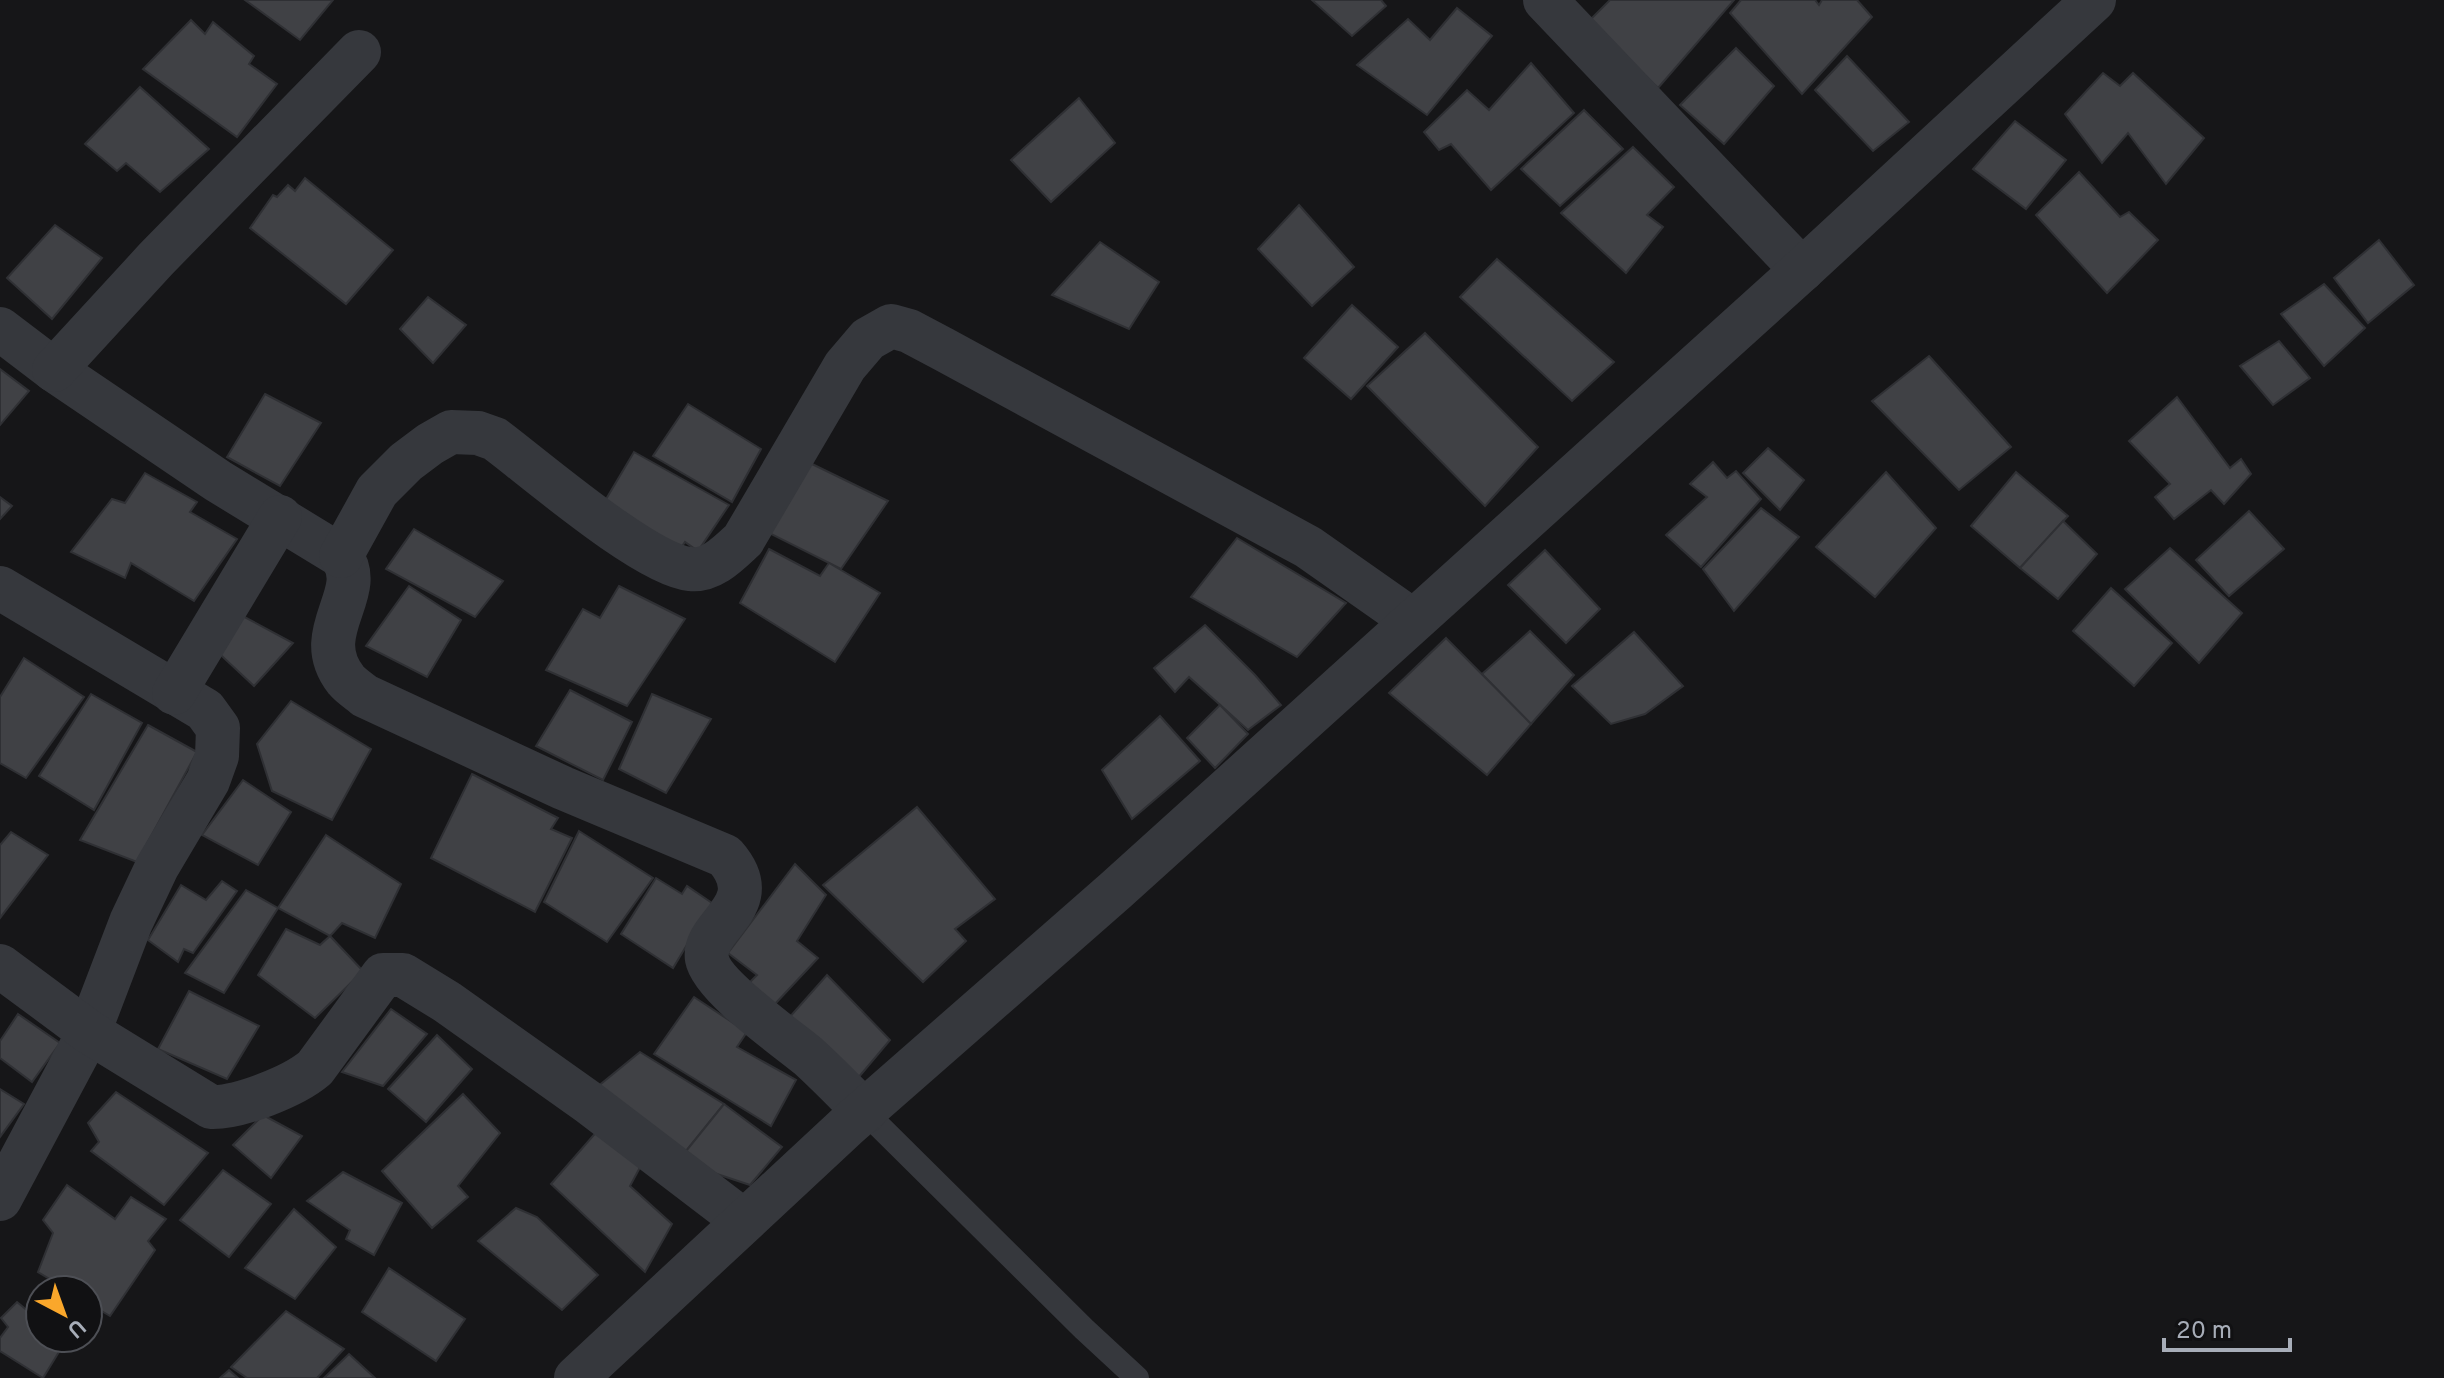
<svg xmlns="http://www.w3.org/2000/svg" width="2444" height="1378" viewBox="0 0 2444 1378" font-family="Overpass,sans-serif">
<style>
.building{fill:#404145;stroke:#2f3034;stroke-width:2}
.lines{fill:none;stroke-linecap:round;stroke-linejoin:round}
.lane{stroke:#36383d;stroke-width:24}
.street{stroke:#36383d;stroke-width:44}
</style>
<rect width="100%" height="100%" fill="#161618"/>
<!-- building -->
<g class="building">
<path d="M 245,0 L 333,0 L 300,40 Z"/>
<path d="M 1312,0 L 1381,0 L 1386,6 L 1352,36 Z"/>
<path d="M 1610,0 L 1734,0 L 1658,88 L 1589,21 Z"/>
<path d="M 1741,0 L 1815,0 L 1819,5 L 1822,0 L 1857,0 L 1872,17 L 1802,94 L 1730,13 Z"/>
<path d="M 1457,8 L 1492,36 L 1427,115 L 1357,65 L 1408,19 L 1430,40 Z"/>
<path d="M 191,20 L 205,34 L 213,22 L 254,56 L 249,64 L 277,84 L 237,137 L 143,69 Z"/>
<path d="M 1736,48 L 1774,86 L 1724,144 L 1680,105 Z"/>
<path d="M 1847,56 L 1909,122 L 1873,151 L 1815,90 Z"/>
<path d="M 1531,63 L 1574,113 L 1491,190 L 1451,144 L 1439,150 L 1424,132 L 1467,90 L 1489,110 Z"/>
<path d="M 2103,73 L 2120,86 L 2133,73 L 2204,138 L 2166,184 L 2128,133 L 2102,163 L 2065,114 Z"/>
<path d="M 140,87 L 209,149 L 160,192 L 126,163 L 117,171 L 85,144 Z"/>
<path d="M 1079,98 L 1115,143 L 1051,202 L 1011,160 Z"/>
<path d="M 1584,110 L 1623,149 L 1560,206 L 1521,169 Z"/>
<path d="M 2015,121 L 2066,160 L 2026,209 L 1973,169 Z"/>
<path d="M 1633,147 L 1674,187 L 1647,215 L 1663,227 L 1626,273 L 1561,213 Z"/>
<path d="M 2079,172 L 2120,217 L 2129,212 L 2158,240 L 2107,293 L 2036,215 Z"/>
<path d="M 305,178 L 393,250 L 346,304 L 250,228 L 273,195 L 277,197 L 288,185 L 295,191 Z"/>
<path d="M 1299,205 L 1354,267 L 1312,306 L 1258,249 Z"/>
<path d="M 55,225 L 102,258 L 52,319 L 7,278 Z"/>
<path d="M 2379,240 L 2414,285 L 2368,323 L 2334,278 Z"/>
<path d="M 1100,242 L 1159,282 L 1129,329 L 1052,295 Z"/>
<path d="M 1497,259 L 1614,362 L 1572,401 L 1460,297 Z"/>
<path d="M 2324,284 L 2365,328 L 2324,366 L 2281,314 Z"/>
<path d="M 428,297 L 466,325 L 433,363 L 400,329 Z"/>
<path d="M 1352,305 L 1398,347 L 1351,399 L 1304,358 Z"/>
<path d="M 1425,333 L 1538,447 L 1485,506 L 1367,386 Z"/>
<path d="M 2279,341 L 2310,378 L 2273,405 L 2240,366 Z"/>
<path d="M 1929,356 L 2011,447 L 1959,490 L 1872,401 Z"/>
<path d="M 0,369 L 29,391 L 0,425 Z"/>
<path d="M 265,394 L 321,423 L 280,486 L 227,457 Z"/>
<path d="M 2177,397 L 2230,468 L 2241,459 L 2251,474 L 2224,504 L 2211,490 L 2174,519 L 2155,497 L 2170,484 L 2129,441 Z"/>
<path d="M 688,404 L 761,449 L 732,502 L 653,456 Z"/>
<path d="M 1768,448 L 1804,480 L 1780,510 L 1743,473 Z"/>
<path d="M 634,452 L 729,505 L 698,551 L 685,542 L 678,552 L 602,506 Z"/>
<path d="M 1713,462 L 1727,478 L 1736,471 L 1761,499 L 1701,567 L 1666,535 L 1707,497 L 1690,484 Z"/>
<path d="M 810,463 L 888,501 L 841,569 L 763,530 Z"/>
<path d="M 1886,472 L 1936,528 L 1875,597 L 1816,547 Z"/>
<path d="M 2016,472 L 2068,516 L 2020,568 L 1971,526 Z"/>
<path d="M 145,473 L 197,502 L 190,512 L 237,539 L 194,601 L 131,563 L 125,578 L 71,552 L 112,499 L 125,503 Z"/>
<path d="M 0,497 L 12,506 L 0,519 Z"/>
<path d="M 1761,508 L 1799,537 L 1734,611 L 1703,569 Z"/>
<path d="M 2249,511 L 2284,549 L 2229,596 L 2196,560 Z"/>
<path d="M 2063,521 L 2097,554 L 2058,599 L 2020,568 Z"/>
<path d="M 414,529 L 503,581 L 475,617 L 386,569 Z"/>
<path d="M 1237,538 L 1346,603 L 1297,657 L 1191,597 Z"/>
<path d="M 2170,548 L 2242,613 L 2199,663 L 2125,589 Z"/>
<path d="M 769,549 L 820,576 L 829,563 L 880,593 L 835,662 L 740,603 Z"/>
<path d="M 1545,550 L 1600,609 L 1566,643 L 1508,585 Z"/>
<path d="M 409,586 L 461,620 L 427,677 L 366,646 Z"/>
<path d="M 619,586 L 685,619 L 627,706 L 546,670 L 583,609 L 600,618 Z"/>
<path d="M 2111,588 L 2172,643 L 2134,686 L 2073,631 Z"/>
<path d="M 237,613 L 293,643 L 254,686 L 210,645 Z"/>
<path d="M 1205,625 L 1255,675 L 1281,705 L 1248,730 L 1189,677 L 1175,692 L 1154,668 Z"/>
<path d="M 1530,631 L 1574,675 L 1531,724 L 1482,674 Z"/>
<path d="M 1634,632 L 1683,686 L 1645,714 L 1611,724 L 1572,686 Z"/>
<path d="M 1446,638 L 1531,724 L 1487,775 L 1389,693 Z"/>
<path d="M 24,658 L 84,697 L 26,778 L 0,763 L 0,697 Z"/>
<path d="M 570,690 L 632,722 L 603,780 L 536,746 Z"/>
<path d="M 91,694 L 142,723 L 94,810 L 39,776 Z"/>
<path d="M 652,694 L 711,719 L 666,793 L 619,769 Z"/>
<path d="M 291,701 L 371,749 L 332,820 L 272,791 L 257,744 Z"/>
<path d="M 1220,705 L 1248,734 L 1215,768 L 1187,738 Z"/>
<path d="M 1160,716 L 1200,761 L 1132,819 L 1102,770 Z"/>
<path d="M 148,725 L 197,752 L 137,862 L 80,840 Z"/>
<path d="M 472,774 L 558,818 L 551,829 L 572,838 L 535,912 L 431,858 Z"/>
<path d="M 243,780 L 291,812 L 258,865 L 202,835 Z"/>
<path d="M 917,807 L 995,899 L 955,929 L 966,941 L 923,982 L 823,885 Z"/>
<path d="M 579,831 L 653,878 L 607,942 L 544,902 Z"/>
<path d="M 11,832 L 48,855 L 0,918 L 0,845 Z"/>
<path d="M 326,835 L 401,884 L 375,938 L 342,923 L 330,936 L 278,908 Z"/>
<path d="M 795,864 L 826,895 L 797,941 L 818,958 L 774,1005 L 749,983 L 757,975 L 728,953 Z"/>
<path d="M 656,878 L 682,894 L 687,886 L 712,903 L 673,968 L 621,934 Z"/>
<path d="M 222,881 L 237,891 L 193,953 L 184,949 L 178,962 L 148,940 L 181,885 L 206,900 Z"/>
<path d="M 246,890 L 278,908 L 224,993 L 185,973 Z"/>
<path d="M 286,929 L 320,945 L 330,936 L 363,971 L 315,1018 L 258,975 Z"/>
<path d="M 827,975 L 890,1040 L 858,1078 L 788,1019 Z"/>
<path d="M 189,991 L 259,1026 L 227,1079 L 158,1049 Z"/>
<path d="M 694,997 L 747,1032 L 737,1047 L 796,1080 L 771,1126 L 654,1054 Z"/>
<path d="M 391,1009 L 427,1034 L 383,1086 L 342,1072 Z"/>
<path d="M 18,1014 L 60,1043 L 32,1082 L 0,1058 L 0,1041 Z"/>
<path d="M 437,1035 L 472,1069 L 426,1122 L 388,1089 Z"/>
<path d="M 640,1052 L 724,1104 L 678,1161 L 591,1092 Z"/>
<path d="M 0,1089 L 24,1104 L 0,1137 Z"/>
<path d="M 116,1092 L 208,1153 L 164,1205 L 91,1151 L 99,1142 L 88,1123 Z"/>
<path d="M 463,1094 L 500,1133 L 458,1186 L 468,1197 L 432,1228 L 382,1171 Z"/>
<path d="M 724,1104 L 782,1147 L 750,1185 L 678,1161 Z"/>
<path d="M 263,1115 L 302,1136 L 271,1178 L 233,1145 Z"/>
<path d="M 599,1129 L 645,1158 L 630,1186 L 672,1224 L 645,1272 L 551,1184 Z"/>
<path d="M 223,1170 L 271,1204 L 229,1257 L 180,1220 Z"/>
<path d="M 343,1172 L 402,1203 L 374,1255 L 346,1239 L 350,1230 L 307,1201 Z"/>
<path d="M 67,1185 L 115,1219 L 131,1197 L 166,1219 L 148,1241 L 155,1250 L 110,1316 L 88,1303 L 88,1290 L 68,1290 L 38,1272 L 53,1233 L 43,1220 Z"/>
<path d="M 516,1208 L 537,1217 L 598,1275 L 562,1310 L 478,1241 Z"/>
<path d="M 294,1209 L 336,1247 L 295,1299 L 245,1268 Z"/>
<path d="M 389,1268 L 465,1319 L 436,1361 L 362,1312 Z"/>
<path d="M 17,1302 L 40,1321 L 40,1338 L 60,1338 L 65,1342 L 43,1378 L 0,1351 L 0,1338 L 8,1327 L 1,1318 Z"/>
<path d="M 286,1311 L 344,1349 L 317,1378 L 247,1378 L 231,1367 Z"/>
<path d="M 349,1354 L 375,1378 L 324,1378 Z"/>
<path d="M 229,1370 L 238,1378 L 220,1378 Z"/>
</g>
<g class="lines">
<!-- lane -->
<path class="lane" d="M 865,1112 L 1084,1329 L 1137,1378"/>
<!-- street -->
<g class="street">
<path d="M 1545,0 L 1802,270"/>
<path d="M 0,329 L 54,370 L 218,481 L 341,556 C 369,593 308,632 346,680 C 351,686 359,691 365,696 L 563,788 L 725,856 C 769,906 701,925 707,959 C 712,986 785,1037 808,1056 C 828,1074 846,1093 865,1112"/>
<path d="M 54,370 L 156,259 L 359,52"/>
<path d="M 341,556 L 377,491 L 406,462 L 430,444 L 451,432 L 478,433 L 495,439 C 535,469 646,565 690,569 C 711,572 729,553 743,540 L 845,366 L 868,339 L 891,326 L 909,331 L 943,349 L 1308,547 L 1412,620"/>
<path d="M 0,588 L 205,710 L 218,728 L 217,756 L 208,781 L 157,867 L 131,922 L 89,1032 L 0,1199"/>
<path d="M 174,693 L 280,517"/>
<path d="M 0,966 L 89,1032 L 211,1107 C 239,1108 294,1086 315,1068 L 383,975 L 403,975 L 447,1002 L 588,1102 L 744,1221"/>
<path d="M 576,1378 L 849,1124 L 1116,890 L 1802,270 L 2094,0"/>
</g>
</g>
<!-- north arrow -->
<g transform="translate(64 1314) rotate(139)"><circle r="38" fill="#111113" stroke="#4d4f55" stroke-width="2"/>
<path d="M0-6L14 30L0 20L-14 30Z" fill="#faa72b"/>
<text y="-12" font-size="22" font-weight="bold" text-anchor="middle" fill="#a7adb8">U</text>
</g>
<!-- scale -->
<path d="M2164 1338v12h126v-12" fill="none" stroke="#a7adb8" stroke-width="4"/>
<text x="2176" y="1338" font-size="24" fill="#a7adb8" stroke="#111113" stroke-width="6" paint-order="stroke">20 m</text>
</svg>
